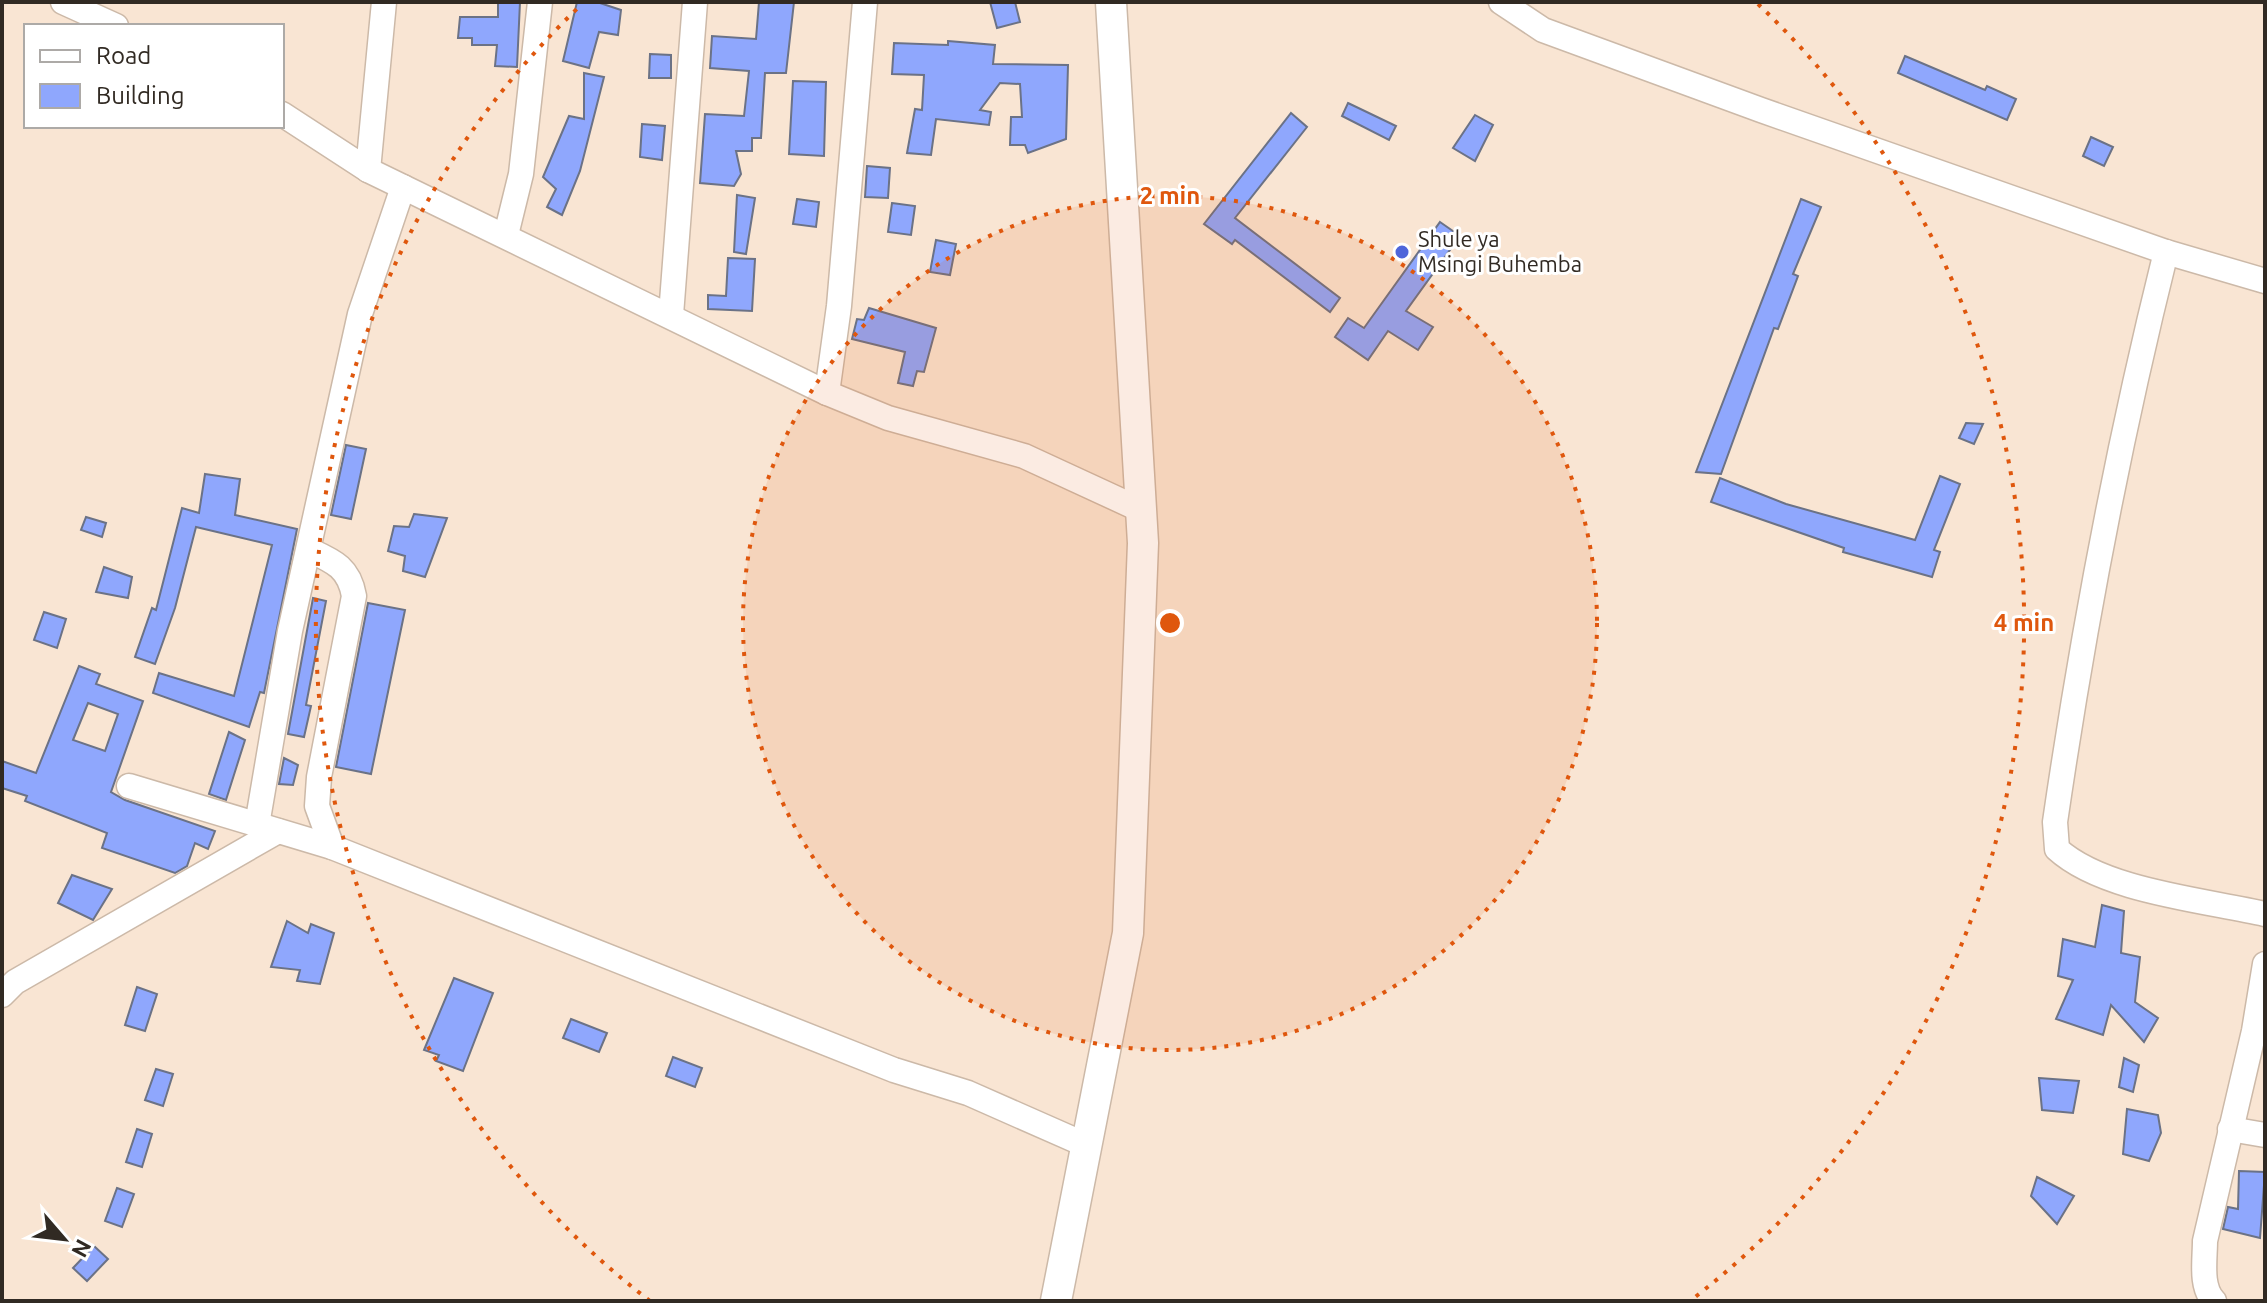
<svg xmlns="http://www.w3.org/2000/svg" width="2267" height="1303" viewBox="0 0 2267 1303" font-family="Ubuntu,sans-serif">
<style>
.building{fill:#8fa7fd;stroke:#6b7286;stroke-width:2;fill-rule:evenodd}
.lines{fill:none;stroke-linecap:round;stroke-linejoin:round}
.minor-casing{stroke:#ccb9a8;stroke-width:27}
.major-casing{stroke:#ccb9a8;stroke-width:33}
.minor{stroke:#fff;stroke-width:24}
.major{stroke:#fff;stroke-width:30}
.ring{fill:none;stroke:#df570d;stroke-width:4;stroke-dasharray:4 8}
.poi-dot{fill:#4e65da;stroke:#fff;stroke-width:3}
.labels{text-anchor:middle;stroke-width:6;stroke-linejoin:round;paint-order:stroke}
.poi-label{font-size:22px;fill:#312a23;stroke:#fff;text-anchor:start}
.centre{fill:#df570d;stroke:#fff;stroke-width:4}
.ring-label{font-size:24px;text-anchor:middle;font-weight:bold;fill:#df570d;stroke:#fff;stroke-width:6;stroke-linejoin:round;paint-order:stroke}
</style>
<rect width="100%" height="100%" fill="#f9e5d3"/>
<!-- building -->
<g class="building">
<path d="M 498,2 L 520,2 L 517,67 L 495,66 L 497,45 L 472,45 L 472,38 L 458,38 L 460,17 L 498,17 Z"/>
<path d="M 577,2 L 597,2 L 621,10 L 618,35 L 599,32 L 589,68 L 563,61 Z"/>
<path d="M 759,2 L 794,2 L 786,73 L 765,73 L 761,138 L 752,138 L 752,151 L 736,151 L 741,174 L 734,186 L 700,183 L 705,114 L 744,116 L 749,71 L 710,68 L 712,36 L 756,39 Z"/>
<path d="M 990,2 L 1015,2 L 1020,22 L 997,28 Z"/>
<path d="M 948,41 L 995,45 L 993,64 L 1068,65 L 1066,139 L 1028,153 L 1025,145 L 1010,145 L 1011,117 L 1022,117 L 1020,84 L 1000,83 L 980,110 L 991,112 L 989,125 L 936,119 L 931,155 L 907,153 L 915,109 L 922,110 L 924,75 L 892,74 L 894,43 L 948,45 Z"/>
<path d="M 650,54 L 671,55 L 671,78 L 649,78 Z"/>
<path d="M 1905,56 L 1985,90 L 1987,86 L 2016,99 L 2007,120 L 1898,73 Z"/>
<path d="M 584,73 L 604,77 L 580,171 L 562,215 L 547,207 L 556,189 L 543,177 L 569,116 L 584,119 Z"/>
<path d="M 793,81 L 826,82 L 824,156 L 789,154 Z"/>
<path d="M 1348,103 L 1396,126 L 1389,140 L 1342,116 Z"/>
<path d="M 1291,113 L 1307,127 L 1235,218 L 1340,298 L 1330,312 L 1235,240 L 1232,244 L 1204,224 Z"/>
<path d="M 1475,115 L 1493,125 L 1475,161 L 1453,148 Z"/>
<path d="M 642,124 L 665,126 L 662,160 L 640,157 Z"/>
<path d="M 2091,137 L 2113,147 L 2104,166 L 2083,156 Z"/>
<path d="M 867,166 L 890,168 L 888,198 L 865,197 Z"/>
<path d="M 737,195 L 755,198 L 746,254 L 734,252 Z"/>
<path d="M 797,199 L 819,202 L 816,227 L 793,224 Z"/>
<path d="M 1801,199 L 1821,207 L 1793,274 L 1798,276 L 1778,329 L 1774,328 L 1721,474 L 1696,472 Z"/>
<path d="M 892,203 L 915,206 L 911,235 L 888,232 Z"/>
<path d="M 1440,222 L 1460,236 L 1406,311 L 1433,327 L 1418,350 L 1388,331 L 1368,360 L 1335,337 L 1348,318 L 1364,328 Z"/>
<path d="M 936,240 L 956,244 L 950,275 L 930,272 Z"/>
<path d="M 728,258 L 755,259 L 752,311 L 708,309 L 708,295 L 726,296 Z"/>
<path d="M 869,308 L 936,328 L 924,372 L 917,371 L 913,386 L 898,383 L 905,352 L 852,339 L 857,319 L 864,320 Z"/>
<path d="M 1966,423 L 1983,424 L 1974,444 L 1959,438 Z"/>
<path d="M 346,445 L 366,449 L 351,519 L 331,515 Z"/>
<path d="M 205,474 L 240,479 L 235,515 L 297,529 L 264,693 L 260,692 L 249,727 L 153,693 L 159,673 L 234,696 L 272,545 L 196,527 L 175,608 L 155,664 L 135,657 L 152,608 L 156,610 L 182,508 L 199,513 Z"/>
<path d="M 1940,476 L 1960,484 L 1934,550 L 1940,552 L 1932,577 L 1843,552 L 1844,548 L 1711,502 L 1720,478 L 1786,504 L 1915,540 Z"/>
<path d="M 414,514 L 447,518 L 425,577 L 403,571 L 405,556 L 388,551 L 394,526 L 409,527 Z"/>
<path d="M 86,517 L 106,523 L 102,537 L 81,530 Z"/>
<path d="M 104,567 L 132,577 L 128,598 L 96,592 Z"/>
<path d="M 313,598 L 326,601 L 306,705 L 311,706 L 304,737 L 288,734 Z"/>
<path d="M 368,603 L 405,610 L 371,774 L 336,767 Z"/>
<path d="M 44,612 L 66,619 L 57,648 L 34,640 Z"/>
<path d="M 79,666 L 100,674 L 96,684 L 143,701 L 111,792 L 125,800 L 215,831 L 208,849 L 195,843 L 187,866 L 175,873 L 102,848 L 107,833 L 25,801 L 27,796 L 2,788 L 2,761 L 36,773 ZM 88,703 L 118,714 L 105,751 L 73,740 Z"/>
<path d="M 229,732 L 245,740 L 226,800 L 209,794 Z"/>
<path d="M 284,758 L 298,765 L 293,785 L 279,784 Z"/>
<path d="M 72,875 L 112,889 L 93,920 L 58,903 Z"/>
<path d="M 2102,905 L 2124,911 L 2121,953 L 2140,957 L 2135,1002 L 2158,1018 L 2144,1042 L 2111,1005 L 2103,1035 L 2056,1019 L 2073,980 L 2058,976 L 2063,939 L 2095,947 Z"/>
<path d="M 287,921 L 308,933 L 311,924 L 334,933 L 320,984 L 297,981 L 300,970 L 271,967 Z"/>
<path d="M 454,978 L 493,993 L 463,1071 L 436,1061 L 439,1055 L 424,1050 Z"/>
<path d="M 137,987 L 157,994 L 145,1031 L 125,1025 Z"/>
<path d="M 571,1019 L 607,1033 L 599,1052 L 563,1038 Z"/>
<path d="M 673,1057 L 702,1068 L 695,1087 L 666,1076 Z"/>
<path d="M 2124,1058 L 2139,1065 L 2133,1092 L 2119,1087 Z"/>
<path d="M 156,1069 L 173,1074 L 163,1106 L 145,1100 Z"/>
<path d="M 2039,1078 L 2079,1081 L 2073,1113 L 2042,1110 Z"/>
<path d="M 2127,1109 L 2158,1115 L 2161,1133 L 2149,1161 L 2123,1154 Z"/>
<path d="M 137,1129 L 152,1134 L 142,1167 L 126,1162 Z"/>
<path d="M 2239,1171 L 2265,1172 L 2260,1238 L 2223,1229 L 2228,1207 L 2238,1209 Z"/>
<path d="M 2037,1177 L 2074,1196 L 2057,1224 L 2031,1196 Z"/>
<path d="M 117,1188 L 134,1194 L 122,1227 L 105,1221 Z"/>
<path d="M 94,1246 L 108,1259 L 87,1281 L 73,1268 Z"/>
</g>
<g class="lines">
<!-- minor casing -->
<g class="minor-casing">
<g id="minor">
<path d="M 63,2 L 116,26"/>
<path d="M 1501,2 L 1543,30 L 1761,110 L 2166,252 L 2265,281"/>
<path d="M 282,114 L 368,170 L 827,393 L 888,418 L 1024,456 L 1141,510"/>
<path d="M 368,170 L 384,2"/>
<path d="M 506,235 L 521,174 L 540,2"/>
<path d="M 2166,252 C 2119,440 2083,630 2055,822 L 2057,849 C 2103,891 2204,900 2265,914"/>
<path d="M 671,315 L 695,2"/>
<path d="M 827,393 L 839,306 L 865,2"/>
<path d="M 309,550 C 333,561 349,567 354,596 L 319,777 L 317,806 L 332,847"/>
<path d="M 129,786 L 332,847 L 894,1070 L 968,1093 L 1086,1145"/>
<path d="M 257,825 L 290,631 L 360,314 L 403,187"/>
<path d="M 2,995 L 15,982 L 278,831"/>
<path d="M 2230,1129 L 2265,1135"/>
<path d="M 2214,1301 C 2200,1287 2205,1260 2205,1241 L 2254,1031 L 2265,964"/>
</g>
</g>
<!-- major casing -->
<g class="major-casing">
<path id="major" d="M 1056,1301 L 1128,933 L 1143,543 L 1111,2"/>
</g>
<!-- minor -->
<use href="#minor" class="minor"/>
<!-- major -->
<use href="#major" class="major"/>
</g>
<!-- distance rings -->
<circle cx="1170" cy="623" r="427" fill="#df570d" fill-opacity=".12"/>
<g class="ring">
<circle cx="1170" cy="623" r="427"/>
<path d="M650 1301A854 854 0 0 1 582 4M1758 4A854 854 0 0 1 1690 1301"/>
</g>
<!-- markers -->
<circle class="poi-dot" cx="1402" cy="252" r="8"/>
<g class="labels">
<!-- poi labels -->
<g class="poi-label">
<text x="1418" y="247">Shule ya<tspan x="1418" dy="25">Msingi Buhemba</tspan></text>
</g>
</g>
<circle cx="1170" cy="623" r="12" class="centre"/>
<g class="ring-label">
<text x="1170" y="204">2 min</text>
<text x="2024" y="631">4 min</text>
</g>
<!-- border -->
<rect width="2267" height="1303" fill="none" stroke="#312a23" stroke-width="8"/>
<!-- legend -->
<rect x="24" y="24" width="260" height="104" fill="#ffffff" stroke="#adaaa7" stroke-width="2"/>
<rect x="40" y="50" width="40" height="12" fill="#ffffff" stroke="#adaaa7" stroke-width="2"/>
<text x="96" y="64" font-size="24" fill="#312a23">Road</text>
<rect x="40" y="84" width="40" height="24" fill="#8fa7fd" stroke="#adaaa7" stroke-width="2"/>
<text x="96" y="104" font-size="24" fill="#312a23">Building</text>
<!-- north arrow -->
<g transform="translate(64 1239) rotate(118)" stroke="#ffffff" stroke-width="6" paint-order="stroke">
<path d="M0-6L14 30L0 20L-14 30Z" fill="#312a23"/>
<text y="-12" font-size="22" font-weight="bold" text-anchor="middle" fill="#312a23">N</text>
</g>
</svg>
